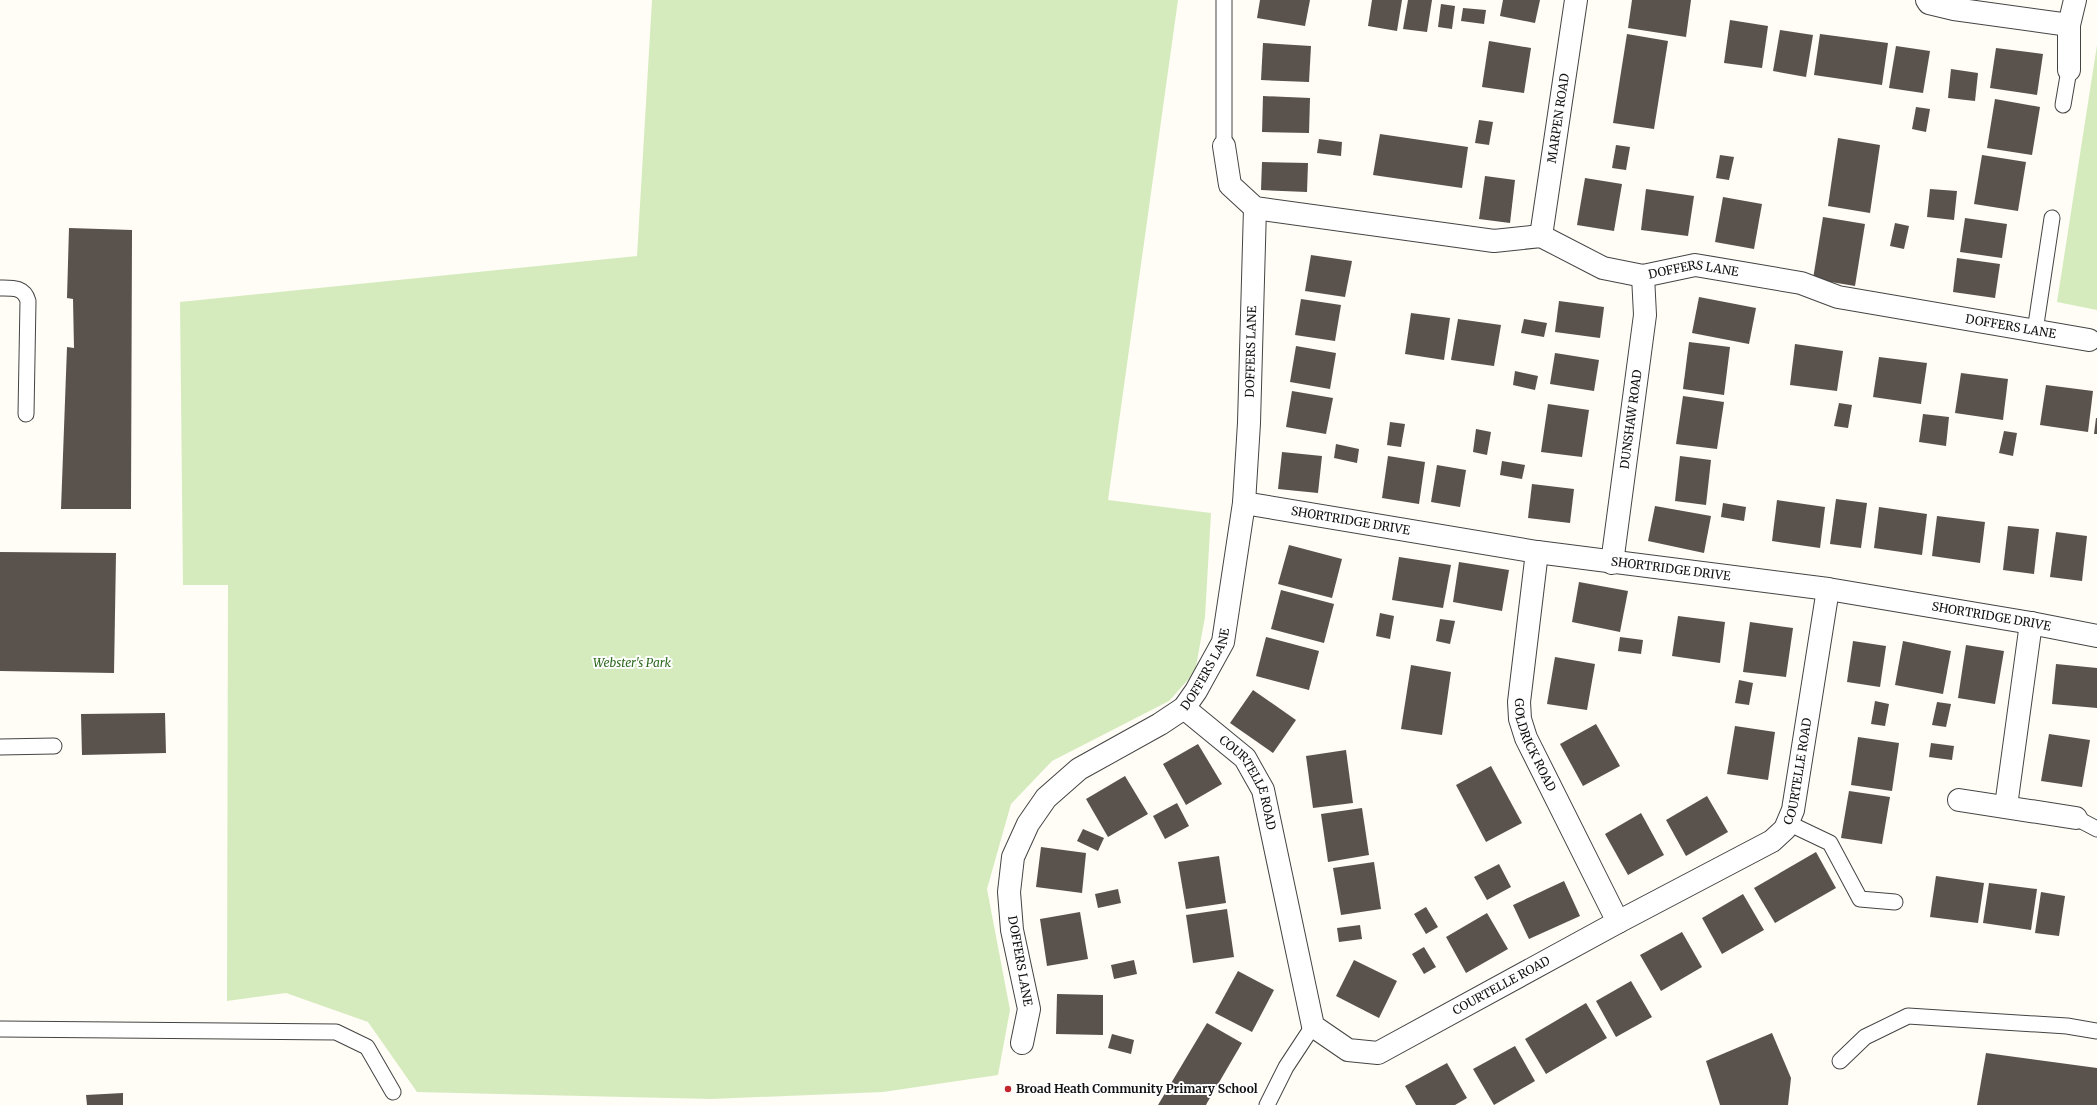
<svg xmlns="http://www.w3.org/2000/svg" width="2097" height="1105" viewBox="0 0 2097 1105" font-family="Merriweather,serif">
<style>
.green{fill:#d5ebbd}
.building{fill:#5a524d}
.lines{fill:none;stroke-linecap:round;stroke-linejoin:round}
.service-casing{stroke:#444;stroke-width:17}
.minor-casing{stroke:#444;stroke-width:24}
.service{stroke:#fff;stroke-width:15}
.minor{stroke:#fff;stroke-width:22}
.poi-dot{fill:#c4262e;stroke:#fff;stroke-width:1.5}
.labels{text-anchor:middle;stroke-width:4;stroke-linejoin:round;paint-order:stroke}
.street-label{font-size:12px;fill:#111;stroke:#fff}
.park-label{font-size:12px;font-style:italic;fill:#2f6b1f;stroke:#fff}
.poi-label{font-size:12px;font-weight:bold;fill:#111;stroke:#fff;text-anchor:start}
</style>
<rect width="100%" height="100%" fill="#fffdf5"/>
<!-- green -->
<g class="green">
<path d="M 652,0 L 1178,0 L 1108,500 L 1211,513 L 1205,617 L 1195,672 L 1169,701 L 1052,761 L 1011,804 L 987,889 L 1010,1010 L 998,1075 L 883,1092 L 711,1099 L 417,1092 L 368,1022 L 286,993 L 227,1001 L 228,585 L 183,585 L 180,302 L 637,256 Z"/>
<path d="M 2097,45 L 2097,310 L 2057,302 Z"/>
</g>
<!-- building -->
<g class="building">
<path d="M 1260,0 L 1310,0 L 1305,26 L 1257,18 Z"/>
<path d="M 1372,0 L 1402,0 L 1397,31 L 1368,26 Z"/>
<path d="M 1408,0 L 1432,0 L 1427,32 L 1403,29 Z"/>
<path d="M 1503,0 L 1540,0 L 1535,23 L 1500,16 Z"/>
<path d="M 1632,0 L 1691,0 L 1686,37 L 1628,28 Z"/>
<path d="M 1441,4 L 1455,6 L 1452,29 L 1438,27 Z"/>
<path d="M 1463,8 L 1486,10 L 1484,24 L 1461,21 Z"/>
<path d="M 1730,20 L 1768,26 L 1762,68 L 1724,63 Z"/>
<path d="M 1780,30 L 1813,35 L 1806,77 L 1773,71 Z"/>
<path d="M 1627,34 L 1668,41 L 1654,129 L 1613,123 Z"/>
<path d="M 1820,34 L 1888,43 L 1882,85 L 1814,75 Z"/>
<path d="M 1489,41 L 1531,48 L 1524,93 L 1482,87 Z"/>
<path d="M 1263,43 L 1311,46 L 1309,82 L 1261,80 Z"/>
<path d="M 1896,46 L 1930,51 L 1923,93 L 1889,88 Z"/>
<path d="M 1996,48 L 2043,54 L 2037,95 L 1990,88 Z"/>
<path d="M 1951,69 L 1978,73 L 1975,101 L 1948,98 Z"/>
<path d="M 1263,96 L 1310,98 L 1309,133 L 1262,132 Z"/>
<path d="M 1995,99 L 2040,107 L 2032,155 L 1987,148 Z"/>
<path d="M 1916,107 L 1930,109 L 1926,132 L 1912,129 Z"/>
<path d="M 1479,120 L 1493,122 L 1489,145 L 1475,143 Z"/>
<path d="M 1380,134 L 1468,147 L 1462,188 L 1373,175 Z"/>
<path d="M 1838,138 L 1880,145 L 1870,213 L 1828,206 Z"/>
<path d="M 1319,139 L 1342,142 L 1341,156 L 1317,153 Z"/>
<path d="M 1616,145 L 1630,147 L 1626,170 L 1612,168 Z"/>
<path d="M 1720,155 L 1734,157 L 1729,180 L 1716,178 Z"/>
<path d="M 1982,155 L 2026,162 L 2018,211 L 1974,204 Z"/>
<path d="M 1262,162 L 1308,163 L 1307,192 L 1261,190 Z"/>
<path d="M 1485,176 L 1515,180 L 1510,223 L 1479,219 Z"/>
<path d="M 1585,178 L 1622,184 L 1614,231 L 1577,225 Z"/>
<path d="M 1646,189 L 1694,196 L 1688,236 L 1641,230 Z"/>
<path d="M 1930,189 L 1957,191 L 1954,220 L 1927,217 Z"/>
<path d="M 1723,197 L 1762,204 L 1754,249 L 1715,242 Z"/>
<path d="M 1823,217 L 1865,224 L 1855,286 L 1813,279 Z"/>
<path d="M 1965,218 L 2007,224 L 2002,258 L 1960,252 Z"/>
<path d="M 1895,223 L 1909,226 L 1904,249 L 1890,246 Z"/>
<path d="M 69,228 L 132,230 L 131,509 L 61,509 L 67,347 L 74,348 L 73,299 L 67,298 Z"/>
<path d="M 1311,255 L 1352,261 L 1345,297 L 1305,291 Z"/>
<path d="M 1957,258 L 2000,264 L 1995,298 L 1953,292 Z"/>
<path d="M 1699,297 L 1756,308 L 1749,344 L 1692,333 Z"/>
<path d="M 1301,299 L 1341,305 L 1335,341 L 1295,335 Z"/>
<path d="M 1559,301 L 1604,307 L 1600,338 L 1555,332 Z"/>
<path d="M 1411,313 L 1450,318 L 1444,360 L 1405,354 Z"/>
<path d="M 1458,319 L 1501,325 L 1494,366 L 1451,360 Z"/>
<path d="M 1524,319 L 1547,323 L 1544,337 L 1521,333 Z"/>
<path d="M 1689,342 L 1730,347 L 1724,395 L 1683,389 Z"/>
<path d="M 1795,344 L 1843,351 L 1837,391 L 1790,385 Z"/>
<path d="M 1296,346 L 1336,353 L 1330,389 L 1290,382 Z"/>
<path d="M 1555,353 L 1599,360 L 1594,391 L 1550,384 Z"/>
<path d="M 1879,357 L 1927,363 L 1921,404 L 1873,397 Z"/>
<path d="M 1515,371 L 1538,376 L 1535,390 L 1513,385 Z"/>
<path d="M 1961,373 L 2008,379 L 2003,420 L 1955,413 Z"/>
<path d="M 2046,385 L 2093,391 L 2088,432 L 2040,425 Z"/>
<path d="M 1292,391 L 1333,398 L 1326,434 L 1286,427 Z"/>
<path d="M 1683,396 L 1724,402 L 1717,449 L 1676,444 Z"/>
<path d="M 1839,403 L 1852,405 L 1848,428 L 1834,426 Z"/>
<path d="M 1548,404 L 1589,410 L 1582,457 L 1541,452 Z"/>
<path d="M 1923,414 L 1949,417 L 1946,446 L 1919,442 Z"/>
<path d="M 2096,418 L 2097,418 L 2097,434 L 2094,434 Z"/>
<path d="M 1390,422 L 1405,424 L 1401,447 L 1387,445 Z"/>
<path d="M 1476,429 L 1491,432 L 1487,455 L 1473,452 Z"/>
<path d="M 2004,431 L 2017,433 L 2013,456 L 1999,453 Z"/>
<path d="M 1336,444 L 1359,449 L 1357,463 L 1334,458 Z"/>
<path d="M 1282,452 L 1322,456 L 1318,493 L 1278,489 Z"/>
<path d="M 1388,456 L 1425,462 L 1419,504 L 1382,498 Z"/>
<path d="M 1680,456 L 1711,460 L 1706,505 L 1675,501 Z"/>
<path d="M 1502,461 L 1525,465 L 1522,479 L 1500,475 Z"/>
<path d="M 1437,465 L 1466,470 L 1460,507 L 1431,502 Z"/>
<path d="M 1532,484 L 1574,489 L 1570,523 L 1528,518 Z"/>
<path d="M 1836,499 L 1867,503 L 1861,548 L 1830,544 Z"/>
<path d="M 1777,500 L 1825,507 L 1820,548 L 1772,541 Z"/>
<path d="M 1723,503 L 1746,507 L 1744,521 L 1721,517 Z"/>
<path d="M 1655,506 L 1711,516 L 1704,553 L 1648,541 Z"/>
<path d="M 1879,507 L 1927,514 L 1922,555 L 1874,548 Z"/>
<path d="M 1937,516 L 1985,522 L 1980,563 L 1932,556 Z"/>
<path d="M 2008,526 L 2039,529 L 2034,574 L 2003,570 Z"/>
<path d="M 2056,532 L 2087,536 L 2082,581 L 2050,577 Z"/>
<path d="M 1289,545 L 1342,559 L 1332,598 L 1278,584 Z"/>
<path d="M 0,552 L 116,553 L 114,673 L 0,671 Z"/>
<path d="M 1399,557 L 1451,565 L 1443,608 L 1392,600 Z"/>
<path d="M 1459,562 L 1509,570 L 1502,611 L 1453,602 Z"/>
<path d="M 1579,582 L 1628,591 L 1620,632 L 1572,622 Z"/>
<path d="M 1281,590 L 1334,604 L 1324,643 L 1271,629 Z"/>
<path d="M 1380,613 L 1394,616 L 1390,639 L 1376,636 Z"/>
<path d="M 1678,616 L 1725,622 L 1720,663 L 1672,656 Z"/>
<path d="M 1440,619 L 1455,621 L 1450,644 L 1436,641 Z"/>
<path d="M 1750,622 L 1793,628 L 1786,677 L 1743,672 Z"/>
<path d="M 1266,637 L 1319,651 L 1309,690 L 1256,676 Z"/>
<path d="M 1620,637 L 1643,640 L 1641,654 L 1618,651 Z"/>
<path d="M 1853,641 L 1886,646 L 1880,687 L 1847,682 Z"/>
<path d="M 1903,641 L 1951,651 L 1943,694 L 1895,685 Z"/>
<path d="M 1966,645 L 2004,651 L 1995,704 L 1958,698 Z"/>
<path d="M 1555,657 L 1595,664 L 1587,710 L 1547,704 Z"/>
<path d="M 2056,664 L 2097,668 L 2097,708 L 2052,704 Z"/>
<path d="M 1411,665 L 1451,672 L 1442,735 L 1401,729 Z"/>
<path d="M 1739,680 L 1753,683 L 1749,705 L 1735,703 Z"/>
<path d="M 1253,690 L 1296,720 L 1273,753 L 1230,723 Z"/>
<path d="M 1875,701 L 1889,704 L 1885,726 L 1871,724 Z"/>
<path d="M 1937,702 L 1951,704 L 1946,727 L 1932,725 Z"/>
<path d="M 165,713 L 166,753 L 82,755 L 81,714 Z"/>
<path d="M 1596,724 L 1620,766 L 1583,786 L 1560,744 Z"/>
<path d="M 1735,726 L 1775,732 L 1768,780 L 1727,774 Z"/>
<path d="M 2049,734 L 2090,740 L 2082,787 L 2041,781 Z"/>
<path d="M 1858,737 L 1899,743 L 1892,791 L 1851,785 Z"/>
<path d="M 1931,743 L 1954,746 L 1952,760 L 1929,757 Z"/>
<path d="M 1198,744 L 1222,784 L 1186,805 L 1163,764 Z"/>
<path d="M 1346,750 L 1353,803 L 1313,808 L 1306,756 Z"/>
<path d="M 1491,766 L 1522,823 L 1486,842 L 1456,785 Z"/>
<path d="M 1125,776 L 1148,814 L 1108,837 L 1086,799 Z"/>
<path d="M 1849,791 L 1890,797 L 1882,844 L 1841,838 Z"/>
<path d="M 1707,796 L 1728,832 L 1686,856 L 1666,820 Z"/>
<path d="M 1177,803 L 1189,826 L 1165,839 L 1153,816 Z"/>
<path d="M 1362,808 L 1369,855 L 1328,862 L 1321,814 Z"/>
<path d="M 1641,813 L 1664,855 L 1628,875 L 1605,834 Z"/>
<path d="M 1083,829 L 1104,838 L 1098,851 L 1077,841 Z"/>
<path d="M 1041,847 L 1086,853 L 1082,893 L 1036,887 Z"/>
<path d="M 1816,852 L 1836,888 L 1775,923 L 1754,888 Z"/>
<path d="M 1219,856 L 1226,903 L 1186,909 L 1178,862 Z"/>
<path d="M 1374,862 L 1381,909 L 1341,915 L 1333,868 Z"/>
<path d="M 1499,864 L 1511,887 L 1487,900 L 1474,877 Z"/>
<path d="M 1936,876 L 1984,883 L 1978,923 L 1930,917 Z"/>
<path d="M 1564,881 L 1580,916 L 1529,939 L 1513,905 Z"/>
<path d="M 1989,883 L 2037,889 L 2031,930 L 1983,923 Z"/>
<path d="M 1118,889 L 1121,903 L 1098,908 L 1095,894 Z"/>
<path d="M 2041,892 L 2065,896 L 2059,936 L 2035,933 Z"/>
<path d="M 1743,894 L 1764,930 L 1722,954 L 1702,918 Z"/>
<path d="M 1426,907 L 1438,927 L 1426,934 L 1414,914 Z"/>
<path d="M 1227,909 L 1234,957 L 1193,963 L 1186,915 Z"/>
<path d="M 1080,912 L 1088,959 L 1047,966 L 1040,919 Z"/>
<path d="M 1487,913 L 1508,949 L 1466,973 L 1446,937 Z"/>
<path d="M 1360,925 L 1362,939 L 1339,942 L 1337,928 Z"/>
<path d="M 1682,932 L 1702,967 L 1661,991 L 1640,955 Z"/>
<path d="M 1424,947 L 1436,967 L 1424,974 L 1412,954 Z"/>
<path d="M 1134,960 L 1137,974 L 1114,979 L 1111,965 Z"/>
<path d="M 1354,960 L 1397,981 L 1379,1018 L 1336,996 Z"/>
<path d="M 1238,971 L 1274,990 L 1252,1032 L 1215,1013 Z"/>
<path d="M 1631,981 L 1652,1017 L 1616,1037 L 1596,1001 Z"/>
<path d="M 1057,994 L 1103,995 L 1103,1035 L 1056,1034 Z"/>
<path d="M 1586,1003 L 1607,1038 L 1546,1074 L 1525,1039 Z"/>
<path d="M 1207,1023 L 1242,1043 L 1207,1103 L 1206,1105 L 1158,1105 Z"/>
<path d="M 1772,1033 L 1791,1078 L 1788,1105 L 1720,1105 L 1706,1061 Z"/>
<path d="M 1112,1034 L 1134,1040 L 1131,1054 L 1108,1048 Z"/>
<path d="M 1515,1046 L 1535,1081 L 1494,1105 L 1473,1069 Z"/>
<path d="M 1986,1053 L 2097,1068 L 2097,1105 L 1977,1105 Z"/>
<path d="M 1447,1063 L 1467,1098 L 1455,1105 L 1416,1105 L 1405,1086 Z"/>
<path d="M 123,1093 L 123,1105 L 87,1105 L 86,1095 Z"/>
</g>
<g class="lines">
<!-- service casing -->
<g class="service-casing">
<g id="service">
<path d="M 2063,105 L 2069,70"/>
<path d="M 1224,146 L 1224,0"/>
<path d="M 0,288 C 13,288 24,287 28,301 L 26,414"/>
<path d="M 2035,331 L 2052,218"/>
<path d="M 0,747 L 54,746"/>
<path d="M 2076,818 L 2097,829"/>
<path d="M 1788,823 L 1830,843 L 1860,899 L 1895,902"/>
<path d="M 0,1029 L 336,1032 L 367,1047 L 393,1092"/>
<path d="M 1840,1061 L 1865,1037 L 1908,1016 L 2067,1026 L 2097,1031"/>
<path d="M 1267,1105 L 1286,1067 L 1313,1026"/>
</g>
</g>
<!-- minor casing -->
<g class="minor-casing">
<g id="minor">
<path d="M 1927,0 L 1929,3 L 1954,9 L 2069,25"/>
<path d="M 2069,70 L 2069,25 L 2075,0"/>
<path id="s1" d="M 1224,146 L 1230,185 L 1255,208 L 1494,241 L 1541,236 L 1603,268 L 1643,276 L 1695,265 L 1801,283 L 1838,297 L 2089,340"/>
<path id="s2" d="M 1541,236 L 1576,0"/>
<path id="s3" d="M 1244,503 L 1537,552 L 1828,589 L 2031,623 L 2097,636"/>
<path id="s4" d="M 1537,552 L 1519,702 L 1520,719 L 1526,738 L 1618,922"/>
<path id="s5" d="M 1612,563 L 1645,315 L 1643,276"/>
<path id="s6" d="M 1184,708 L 1245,758 L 1263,790 L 1313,1026 L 1348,1050 L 1378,1053 L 1618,922 L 1772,841 L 1785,829 L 1793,810 L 1828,589"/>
<path d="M 1959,800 L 2076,818"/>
<path d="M 2006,806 L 2031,623"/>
<path id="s7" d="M 1022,1043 L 1029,1009 L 1012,930 L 1009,892 L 1013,857 L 1028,824 L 1046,798 L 1079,769 L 1160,724 L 1184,708 L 1196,691 L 1223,642 L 1244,503 L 1249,423 L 1255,208"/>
</g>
</g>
<!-- service -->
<use href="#service" class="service"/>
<!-- minor -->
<use href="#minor" class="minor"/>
</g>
<!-- markers -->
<circle class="poi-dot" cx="1008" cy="1089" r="4"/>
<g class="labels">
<!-- street labels -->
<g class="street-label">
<text dy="4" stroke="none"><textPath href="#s2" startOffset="119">MARPEN ROAD</textPath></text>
<text dy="4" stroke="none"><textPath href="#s1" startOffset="524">DOFFERS LANE</textPath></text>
<text dy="4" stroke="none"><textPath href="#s1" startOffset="848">DOFFERS LANE</textPath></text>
<text dy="4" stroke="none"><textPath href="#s7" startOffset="791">DOFFERS LANE</textPath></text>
<text dy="4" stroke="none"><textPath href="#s5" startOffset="145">DUNSHAW ROAD</textPath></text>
<text dy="4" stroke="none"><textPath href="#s3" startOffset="108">SHORTRIDGE DRIVE</textPath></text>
<text dy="4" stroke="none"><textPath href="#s3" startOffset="432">SHORTRIDGE DRIVE</textPath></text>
<text dy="4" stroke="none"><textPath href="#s3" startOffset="756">SHORTRIDGE DRIVE</textPath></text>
<text dy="4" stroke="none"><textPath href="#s7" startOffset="467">DOFFERS LANE</textPath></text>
<text dy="4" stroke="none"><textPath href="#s4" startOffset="197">GOLDRICK ROAD</textPath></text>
<text dy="4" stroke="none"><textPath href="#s6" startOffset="954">COURTELLE ROAD</textPath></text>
<text dy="4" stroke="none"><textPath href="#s6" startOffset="102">COURTELLE ROAD</textPath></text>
<text transform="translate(1020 961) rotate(80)" y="4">DOFFERS LANE</text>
<text dy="4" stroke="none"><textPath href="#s6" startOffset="570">COURTELLE ROAD</textPath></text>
</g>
<!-- park labels -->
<g class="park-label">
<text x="632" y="667">Webster's Park</text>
</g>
<!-- poi labels -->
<g class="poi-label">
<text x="1016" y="1093">Broad Heath Community Primary School</text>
</g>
</g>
</svg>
